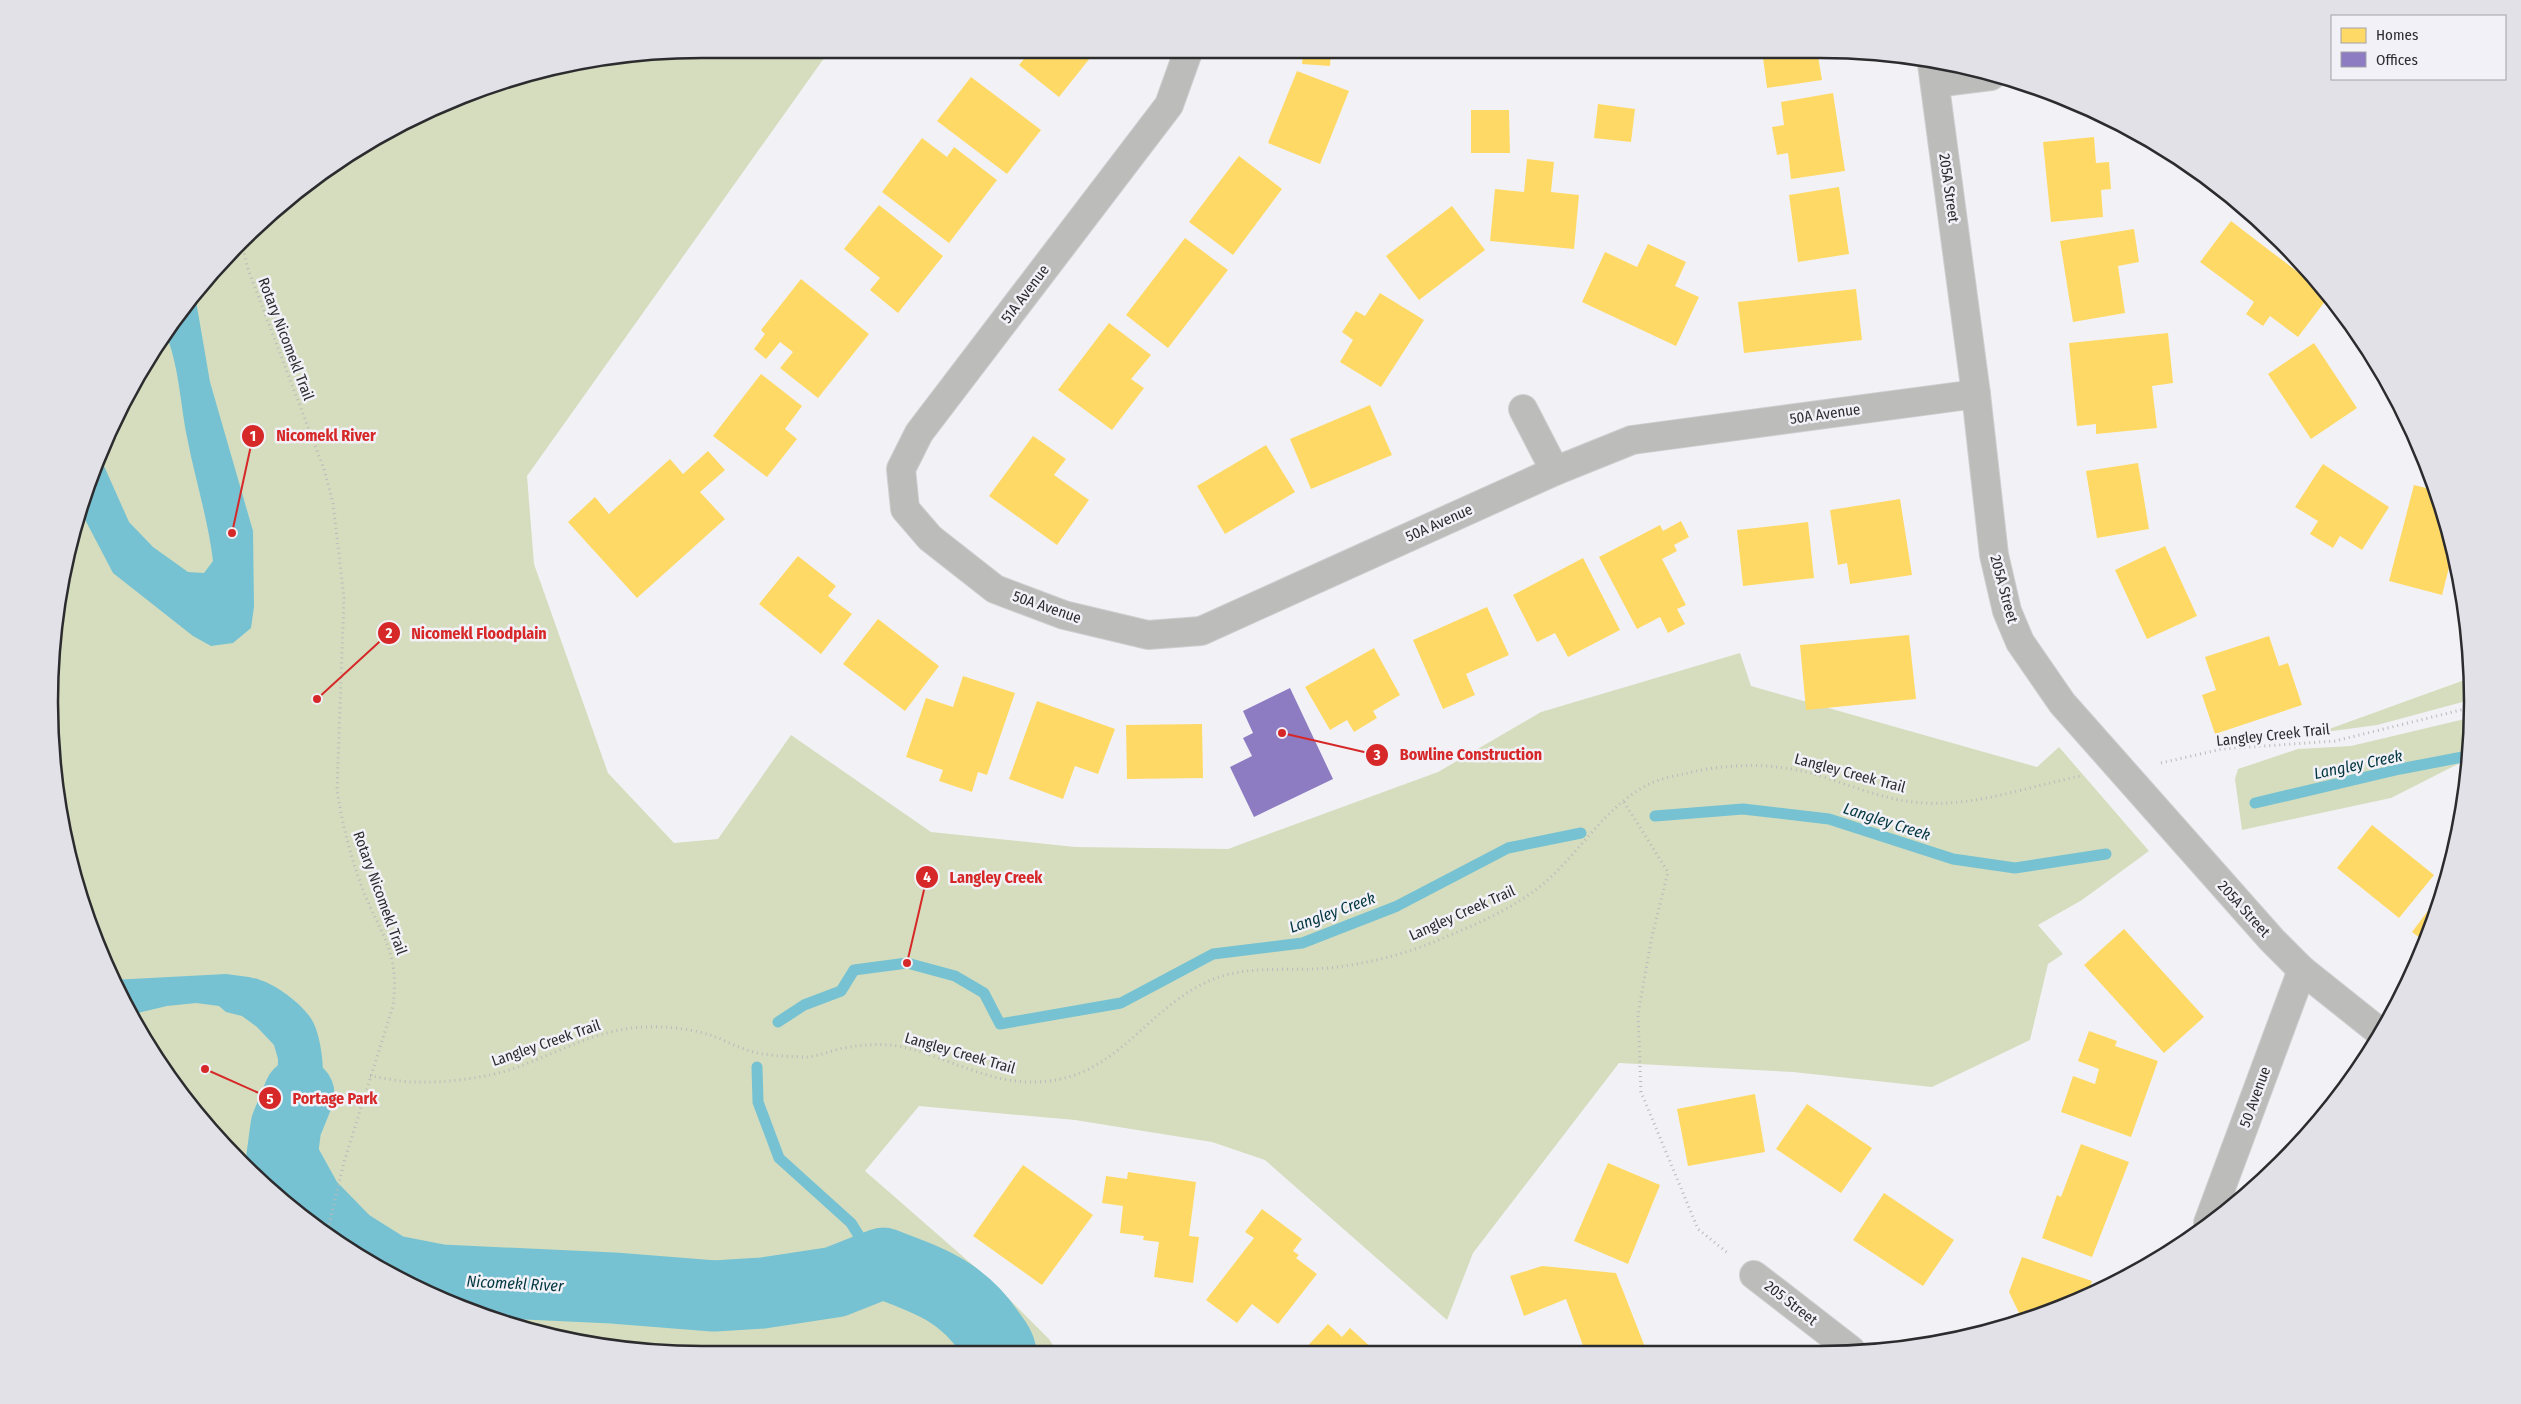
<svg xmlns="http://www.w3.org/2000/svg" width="2521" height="1404" viewBox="0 0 2521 1404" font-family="'Fira Sans Condensed',sans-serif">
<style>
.green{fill:#d5ddbe}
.water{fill:#76c2d2}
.homes{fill:#ffd966}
.offices{fill:#8e7cc3}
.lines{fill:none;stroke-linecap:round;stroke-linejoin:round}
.stream{stroke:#76c2d2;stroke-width:11}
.river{stroke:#76c2d2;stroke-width:71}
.minor-casing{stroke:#cfcfd1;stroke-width:30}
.tertiary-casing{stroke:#cfcfd1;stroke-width:30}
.path{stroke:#bababa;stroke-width:3;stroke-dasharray:1 4;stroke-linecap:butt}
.minor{stroke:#bcbcbb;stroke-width:28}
.tertiary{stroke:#bcbcbb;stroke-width:28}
.labels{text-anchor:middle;stroke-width:5;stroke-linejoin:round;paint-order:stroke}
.street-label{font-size:15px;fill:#2c2c2f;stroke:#f1f1f7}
.water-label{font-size:16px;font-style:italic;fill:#033740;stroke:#f1f1f7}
.rim{fill:none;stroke:#2c2c2f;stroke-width:2.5}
.leader{fill:none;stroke:#d62828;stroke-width:2}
.callout-dot{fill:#d62828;stroke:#f1f1f7;stroke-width:2}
.mark-label{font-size:15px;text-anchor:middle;font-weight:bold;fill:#fff}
.callout-label{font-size:16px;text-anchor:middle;font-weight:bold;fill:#d62828;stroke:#f1f1f7;stroke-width:5;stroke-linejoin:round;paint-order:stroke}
</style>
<rect width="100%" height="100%" fill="#f2f2f6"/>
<!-- green -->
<g class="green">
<path d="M 616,54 L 827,54 L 527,476 L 534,564 L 608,773 L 674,843 L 718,839 L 791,735 L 931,832 L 1075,847 L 1228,849 L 1438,772 L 1541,712 L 1740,653 L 1751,686 L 2037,767 L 2059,747 L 2149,851 L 2082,900 L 2038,925 L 2063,954 L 2048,964 L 2030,1040 L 1932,1087 L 1793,1072 L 1619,1063 L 1473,1253 L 1447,1320 L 1265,1160 L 1212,1142 L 1075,1120 L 919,1106 L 865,1171 L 991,1281 L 1049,1339 L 1058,1353 L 660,1354 L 533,1333 L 375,1268 L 271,1193 L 211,1132 L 136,1029 L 98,952 L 61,830 L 50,744 L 54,617 L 71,533 L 116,413 L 159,339 L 240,240 L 305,184 L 413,116 L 492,83 Z"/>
<path d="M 2470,678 L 2470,700 L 2377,725 L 2318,733 Z"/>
<path d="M 2469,718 L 2467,765 L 2462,762 L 2391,798 L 2242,830 L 2235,779 L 2238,769 L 2298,749 L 2351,746 Z"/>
</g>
<!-- water -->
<g class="water">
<path d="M 195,295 L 210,382 L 253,531 L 254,607 L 251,628 L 233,643 L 211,646 L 193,636 L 113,573 L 80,510 L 100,457 L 129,522 L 153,547 L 188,572 L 204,573 L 213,561 C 208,519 195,479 187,437 C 180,401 179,365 165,332 Z"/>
<path d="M 226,974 C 237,976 250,976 260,980 C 277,985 305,1006 313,1022 C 321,1037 325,1070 322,1086 C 314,1128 276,1129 303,1179 L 285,1203 L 276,1197 L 259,1150 L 277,1104 L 278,1059 L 274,1045 L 257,1027 L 242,1016 L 226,1012 L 219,1006 L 196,1003 L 167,1006 L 129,1015 L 112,980 Z"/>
</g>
<!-- homes -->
<g class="homes">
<path d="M 1762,50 L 1817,50 L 1822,80 L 1767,88 Z"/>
<path d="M 1296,52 L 1331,52 L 1330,66 L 1302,64 L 1303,54 Z"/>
<path d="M 1029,53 L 1094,53 L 1059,97 L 1019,65 Z"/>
<path d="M 1297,71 L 1349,91 L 1320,164 L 1268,143 Z"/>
<path d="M 971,77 L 1041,130 L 1007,174 L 937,121 Z"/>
<path d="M 1833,93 L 1845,171 L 1791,179 L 1788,153 L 1777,155 L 1772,127 L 1784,125 L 1781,102 Z"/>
<path d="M 1598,104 L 1635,109 L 1631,142 L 1594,138 Z"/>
<path d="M 1471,110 L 1509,110 L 1510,153 L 1471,153 Z"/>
<path d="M 2094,137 L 2096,163 L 2109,162 L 2111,189 L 2101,190 L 2103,217 L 2051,222 L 2043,142 Z"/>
<path d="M 922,138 L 947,157 L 954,147 L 997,180 L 949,243 L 882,192 Z"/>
<path d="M 1239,156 L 1282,189 L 1233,255 L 1189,222 Z"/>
<path d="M 1527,159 L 1554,162 L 1551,192 L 1579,195 L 1574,249 L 1490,241 L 1495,189 L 1524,192 Z"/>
<path d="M 1839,187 L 1849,254 L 1798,262 L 1789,195 Z"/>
<path d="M 879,205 L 943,256 L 898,313 L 870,290 L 880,278 L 844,249 Z"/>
<path d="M 1452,206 L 1485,250 L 1419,300 L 1386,256 Z"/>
<path d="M 2231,221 L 2329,296 L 2298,337 L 2270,316 L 2263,326 L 2246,314 L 2254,302 L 2200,262 Z"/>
<path d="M 2134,229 L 2139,262 L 2118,266 L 2125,313 L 2073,322 L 2060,241 Z"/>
<path d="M 1185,238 L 1228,270 L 1168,348 L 1126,315 Z"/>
<path d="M 1648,244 L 1686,262 L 1675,286 L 1699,297 L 1676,346 L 1582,302 L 1605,252 L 1637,267 Z"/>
<path d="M 801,279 L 869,334 L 818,398 L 780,368 L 793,352 L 780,342 L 766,359 L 754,349 L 765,334 L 761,330 Z"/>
<path d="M 1856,289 L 1862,340 L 1744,353 L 1738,302 Z"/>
<path d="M 1380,293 L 1424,320 L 1381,387 L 1340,362 L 1353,340 L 1342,332 L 1356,311 L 1365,316 Z"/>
<path d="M 1109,323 L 1151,355 L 1131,379 L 1144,388 L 1112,430 L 1058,390 Z"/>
<path d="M 2168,333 L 2173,383 L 2152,386 L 2157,428 L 2096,434 L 2096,424 L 2077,426 L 2069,343 Z"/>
<path d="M 2314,343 L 2357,408 L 2311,439 L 2268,374 Z"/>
<path d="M 761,374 L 802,406 L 785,429 L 797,439 L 767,477 L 713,436 Z"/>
<path d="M 1370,405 L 1392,455 L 1311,489 L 1290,439 Z"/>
<path d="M 1033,436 L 1066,459 L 1054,475 L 1089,500 L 1057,545 L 989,496 Z"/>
<path d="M 1266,445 L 1295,492 L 1225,534 L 1197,486 Z"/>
<path d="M 708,451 L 725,470 L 700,492 L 725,519 L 637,598 L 568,522 L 595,497 L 609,514 L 670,459 L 683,474 Z"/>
<path d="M 2138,463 L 2149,529 L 2097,538 L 2086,471 Z"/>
<path d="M 2323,464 L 2389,507 L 2362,550 L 2340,536 L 2333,548 L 2310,534 L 2318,521 L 2295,507 Z"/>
<path d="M 2414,485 L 2434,490 L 2450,533 L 2453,552 L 2442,595 L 2389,581 Z"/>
<path d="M 1900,499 L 1912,575 L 1850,584 L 1847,563 L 1838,565 L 1830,510 Z"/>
<path d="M 1681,521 L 1689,537 L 1674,545 L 1677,551 L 1662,559 L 1686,605 L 1677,609 L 1685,624 L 1668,633 L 1660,617 L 1637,629 L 1599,557 L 1660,525 L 1663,531 Z"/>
<path d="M 1808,522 L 1814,578 L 1743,586 L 1737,530 Z"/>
<path d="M 2165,546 L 2197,616 L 2147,639 L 2115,570 Z"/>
<path d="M 798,556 L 836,586 L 828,596 L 852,614 L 821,654 L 759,604 Z"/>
<path d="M 1583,558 L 1620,630 L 1568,657 L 1555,633 L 1537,642 L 1513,595 Z"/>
<path d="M 1487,607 L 1509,655 L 1466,674 L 1475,695 L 1443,709 L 1413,640 Z"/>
<path d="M 878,619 L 939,666 L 905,711 L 843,664 Z"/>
<path d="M 1909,635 L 1916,699 L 1806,710 L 1800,645 Z"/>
<path d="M 2269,636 L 2279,666 L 2288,663 L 2302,705 L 2215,734 L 2202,695 L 2216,690 L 2205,657 Z"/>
<path d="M 1374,648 L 1400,695 L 1373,711 L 1377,718 L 1354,732 L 1347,720 L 1330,730 L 1305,687 Z"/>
<path d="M 963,676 L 1015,693 L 987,775 L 978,772 L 972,792 L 939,781 L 943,770 L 906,757 L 926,698 L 953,707 Z"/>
<path d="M 1037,701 L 1115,729 L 1098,774 L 1075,766 L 1063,799 L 1009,779 Z"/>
<path d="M 1202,724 L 1203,778 L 1127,779 L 1126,725 Z"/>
<path d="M 2372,825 L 2434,875 L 2399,918 L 2337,868 Z"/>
<path d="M 2442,892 L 2437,912 L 2424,941 L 2412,932 Z"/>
<path d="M 2124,929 L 2204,1017 L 2164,1053 L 2084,965 Z"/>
<path d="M 2089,1031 L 2117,1041 L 2115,1046 L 2158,1061 L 2131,1137 L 2061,1112 L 2073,1076 L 2095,1084 L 2099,1069 L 2078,1061 Z"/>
<path d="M 1755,1094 L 1765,1152 L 1688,1166 L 1677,1109 Z"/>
<path d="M 1807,1104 L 1872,1148 L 1841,1193 L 1776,1149 Z"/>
<path d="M 2081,1144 L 2129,1162 L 2092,1257 L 2042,1238 L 2057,1195 L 2061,1197 Z"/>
<path d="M 1608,1163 L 1660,1185 L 1628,1264 L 1574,1241 Z"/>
<path d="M 1023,1165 L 1093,1215 L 1042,1285 L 973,1236 Z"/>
<path d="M 1128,1172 L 1196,1182 L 1189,1236 L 1199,1237 L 1193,1283 L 1154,1277 L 1159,1242 L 1143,1240 L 1144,1236 L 1120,1233 L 1123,1206 L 1102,1203 L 1106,1176 L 1127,1179 Z"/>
<path d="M 1884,1193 L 1954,1240 L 1923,1286 L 1853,1240 Z"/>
<path d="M 1262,1209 L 1302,1239 L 1293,1251 L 1299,1255 L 1296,1258 L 1317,1274 L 1278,1324 L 1252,1304 L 1237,1323 L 1206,1300 L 1254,1238 L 1245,1232 Z"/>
<path d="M 2022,1257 L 2092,1281 L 2088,1292 L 2029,1320 L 2021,1323 L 2023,1315 L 2019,1313 L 2009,1292 Z"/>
<path d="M 1542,1266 L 1616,1273 L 1645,1347 L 1635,1351 L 1585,1351 L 1566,1299 L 1524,1316 L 1510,1276 Z"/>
<path d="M 1328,1324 L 1342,1337 L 1350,1328 L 1375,1351 L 1302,1352 Z"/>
</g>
<!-- offices -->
<path class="offices" d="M 1290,688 L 1333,779 L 1254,817 L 1230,767 L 1252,756 L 1243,738 L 1253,733 L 1243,711 Z"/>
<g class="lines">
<!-- stream -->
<g class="stream">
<path d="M 2255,803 L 2400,769 L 2468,756"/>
<path d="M 1655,816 L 1743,809 L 1829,819 L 1953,859 L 2015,868 L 2106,854"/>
<path d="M 778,1022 L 804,1005 L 841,991 L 854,970 L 907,963 L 955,976 L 984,993 L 1000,1024 L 1121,1003 L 1213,954 L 1302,943 L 1397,906 L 1508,848 L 1581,833"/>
<path d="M 757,1067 L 758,1102 L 779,1158 L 851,1223 L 866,1247 L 883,1263"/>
</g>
<!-- river -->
<path class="river" d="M 299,1094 L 286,1126 L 282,1156 L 308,1203 L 347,1243 L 390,1270 L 441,1280 L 613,1288 L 714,1296 L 763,1293 L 835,1282 L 883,1263 C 928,1280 962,1291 990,1333 C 994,1339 1000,1345 1001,1353"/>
<!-- minor casing -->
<g class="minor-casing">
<g id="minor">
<path d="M 1188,52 L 1169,105 L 919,433 L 901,469 L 905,509 L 930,538 L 995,589 L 1064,615 L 1148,635 L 1201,631 L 1555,471 L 1632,440 L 1976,394"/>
<path d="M 1935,83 L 1991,76"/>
<path d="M 1523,409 L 1555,471"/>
<path d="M 2208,1223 L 2302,970"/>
<path d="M 1754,1275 L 1851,1350"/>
</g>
</g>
<!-- tertiary casing -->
<g class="tertiary-casing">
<path id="tertiary" d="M 1932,64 L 1976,394 L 1994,555 L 2007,611 L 2020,642 L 2062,703 L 2272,940 L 2302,970 L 2381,1033"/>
</g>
<!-- path -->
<g class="path">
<path d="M 241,239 L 248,269 L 324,469 L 333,503 L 344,598 L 337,790 C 342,824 351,858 363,890 C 381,936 400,951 393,1006 L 344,1162 L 327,1233"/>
<path d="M 2161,763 L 2222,749 L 2335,741 L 2469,708"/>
<path d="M 1624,802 L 1668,872 L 1652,936 L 1638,1014 L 1641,1092 L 1698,1229 L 1729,1254"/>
<path d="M 370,1076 C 384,1078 400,1082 415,1082 C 445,1083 487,1078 515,1068 C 558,1053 599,1028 646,1027 C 667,1026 690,1029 710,1035 C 727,1041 744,1051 762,1054 C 776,1056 794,1057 808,1057 C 820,1056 832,1050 844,1048 C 862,1045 880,1043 898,1046 C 943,1055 985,1082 1031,1082 C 1116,1083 1142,1010 1211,980 C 1250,964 1289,972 1329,968 C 1365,964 1403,955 1436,941 C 1472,926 1511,910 1542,885 C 1579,854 1604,807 1649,784 C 1659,779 1673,776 1684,774 C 1714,766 1753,763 1785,768 C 1824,773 1861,793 1900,800 C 1963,812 2020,788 2081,776"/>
</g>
<!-- minor -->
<use href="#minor" class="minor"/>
<!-- tertiary -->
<use href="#tertiary" class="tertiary"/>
</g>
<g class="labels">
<!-- street labels -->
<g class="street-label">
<text transform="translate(1949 188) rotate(82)" y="5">205A Street</text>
<text transform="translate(1025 294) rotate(-53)" y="5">51A Avenue</text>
<text transform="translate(286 339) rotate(69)" y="5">Rotary Nicomekl Trail</text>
<text transform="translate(1825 414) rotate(-8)" y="5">50A Avenue</text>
<text transform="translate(1439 523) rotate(-24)" y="5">50A Avenue</text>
<text transform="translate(2004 589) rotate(75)" y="5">205A Street</text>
<text transform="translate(1047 607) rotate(19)" y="5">50A Avenue</text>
<text transform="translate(2273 735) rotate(-6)" y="5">Langley Creek Trail</text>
<text transform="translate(1850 773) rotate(15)" y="5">Langley Creek Trail</text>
<text transform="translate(380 893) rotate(70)" y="5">Rotary Nicomekl Trail</text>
<text transform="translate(2244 909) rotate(48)" y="5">205A Street</text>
<text transform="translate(1462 913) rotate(-24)" y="5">Langley Creek Trail</text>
<text transform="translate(546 1043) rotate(-19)" y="5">Langley Creek Trail</text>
<text transform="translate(960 1053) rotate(16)" y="5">Langley Creek Trail</text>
<text transform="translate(2255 1097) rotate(-70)" y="5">50 Avenue</text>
<text transform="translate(1791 1303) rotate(38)" y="5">205 Street</text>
</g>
<!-- water labels -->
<g class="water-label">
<text transform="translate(2358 764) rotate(-12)" y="6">Langley Creek</text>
<text transform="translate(1887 821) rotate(18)" y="6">Langley Creek</text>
<text transform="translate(1332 912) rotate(-20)" y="6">Langley Creek</text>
<text transform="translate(515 1283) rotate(3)" y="6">Nicomekl River</text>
</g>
</g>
<!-- crop -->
<path d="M0 0H2521V1404H0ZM702 58H1820A644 644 0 0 1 2464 702V702A644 644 0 0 1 1820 1346H702A644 644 0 0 1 58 702V702A644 644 0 0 1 702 58Z" fill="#e1e1e7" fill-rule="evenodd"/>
<path class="rim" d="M702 58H1820A644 644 0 0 1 2464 702V702A644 644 0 0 1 1820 1346H702A644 644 0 0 1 58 702V702A644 644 0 0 1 702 58Z"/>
<!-- callouts -->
<path class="leader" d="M232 533L253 436M317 699L389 633M1282 733L1377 755M907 963L927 877M205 1069L270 1098"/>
<g class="callout-dot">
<circle cx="232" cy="533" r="5"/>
<circle cx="317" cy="699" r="5"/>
<circle cx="1282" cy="733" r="5"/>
<circle cx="907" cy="963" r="5"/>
<circle cx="205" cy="1069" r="5"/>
<circle cx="253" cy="436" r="12"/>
<circle cx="389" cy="633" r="12"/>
<circle cx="1377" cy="755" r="12"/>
<circle cx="927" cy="877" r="12"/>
<circle cx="270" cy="1098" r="12"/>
</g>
<g class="mark-label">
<text x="253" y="441">1</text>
<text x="389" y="638">2</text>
<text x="1377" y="760">3</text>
<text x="927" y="882">4</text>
<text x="270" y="1104">5</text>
</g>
<g class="callout-label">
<text x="326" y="441">Nicomekl River</text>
<text x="479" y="639">Nicomekl Floodplain</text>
<text x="1471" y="760">Bowline Construction</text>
<text x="996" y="883">Langley Creek</text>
<text x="335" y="1104">Portage Park</text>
</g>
<!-- legend -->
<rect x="2331" y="15" width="175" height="65" fill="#f1f1f7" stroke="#a2a2a7"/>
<rect x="2341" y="28" width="25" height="15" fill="#ffd966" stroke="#a2a2a7"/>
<text x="2376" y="40" font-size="15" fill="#2c2c2f">Homes</text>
<rect x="2341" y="52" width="25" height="15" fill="#8e7cc3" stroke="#a2a2a7"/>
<text x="2376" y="65" font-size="15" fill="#2c2c2f">Offices</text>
</svg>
